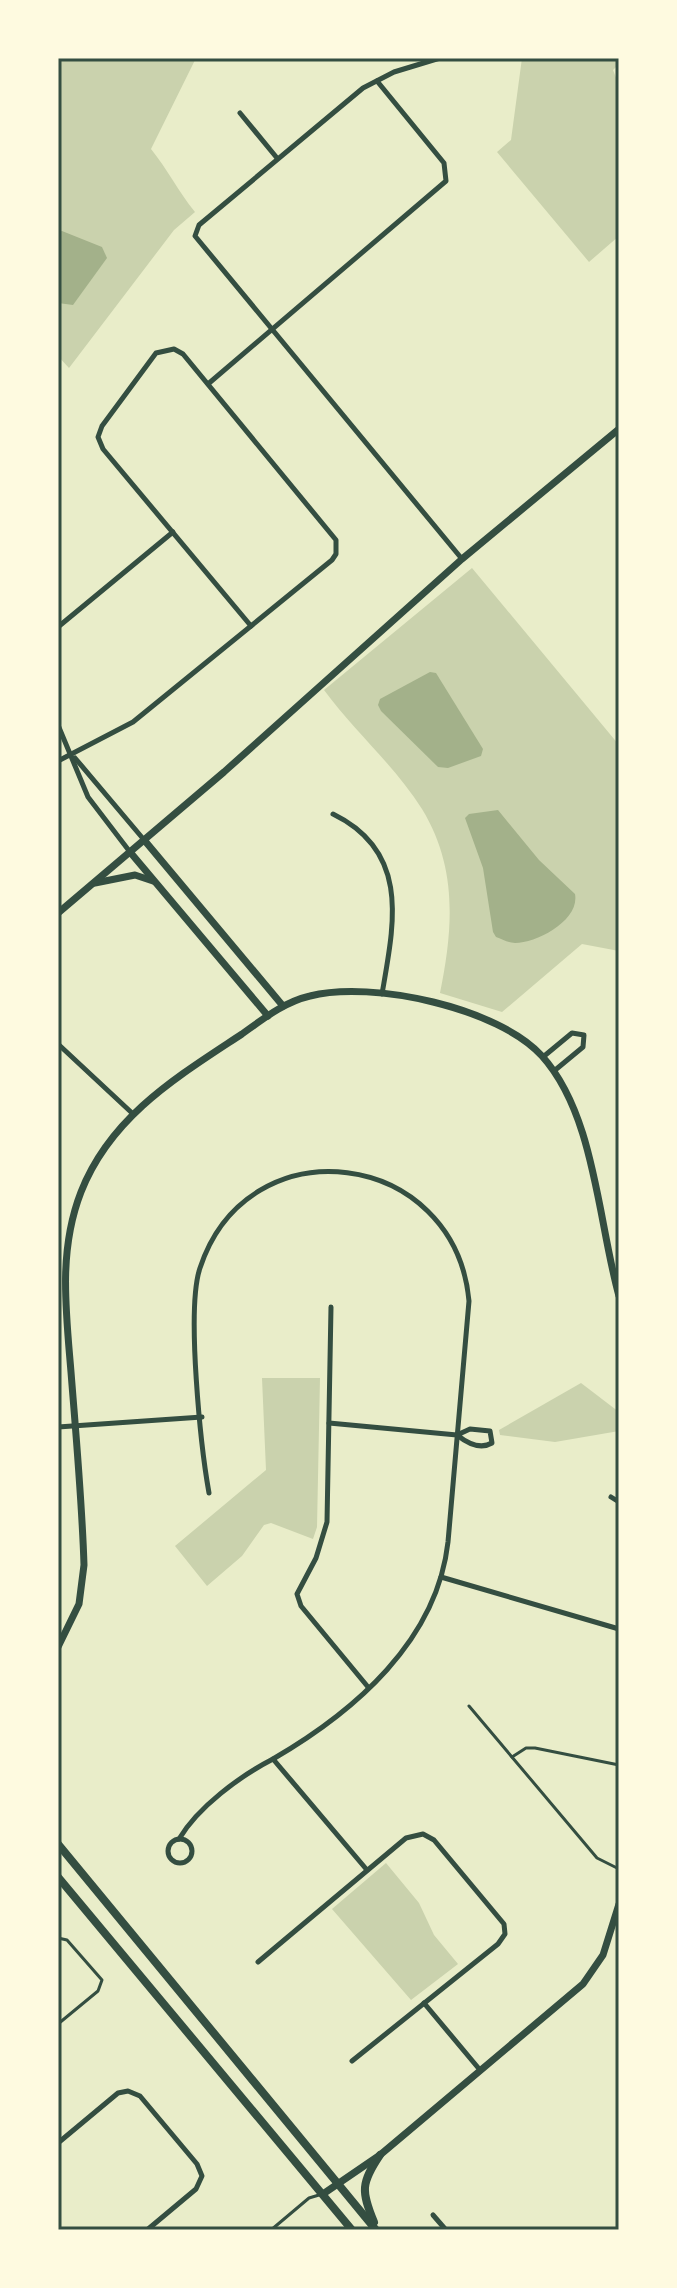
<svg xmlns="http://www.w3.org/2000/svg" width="677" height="2288" viewBox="0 0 677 2288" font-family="Helvetica,sans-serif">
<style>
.green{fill:#cad2ad}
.water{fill:#a3b18a}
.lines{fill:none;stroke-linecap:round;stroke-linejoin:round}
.service{stroke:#344e41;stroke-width:3}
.minor{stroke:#344e41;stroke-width:5}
.tertiary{stroke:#344e41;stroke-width:7}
.secondary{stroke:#344e41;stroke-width:8}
.neatline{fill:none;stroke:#344e41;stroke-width:3}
</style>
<rect width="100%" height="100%" fill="#e9edc9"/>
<!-- green -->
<g class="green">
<path d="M 58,58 L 196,58 L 151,149 C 168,170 178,191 195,212 L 174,230 L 69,368 L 58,356 Z"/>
<path d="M 522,58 L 619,58 L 619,64 L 613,70 L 619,85 L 619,236 L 589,262 L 497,152 L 511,140 Z"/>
<path d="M 472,568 L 619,745 L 619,951 L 582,944 L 502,1012 L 440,993 C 453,929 458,868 422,809 C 395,766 354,731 324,690 Z"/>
<path d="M 262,1378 L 320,1378 L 317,1527 L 313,1539 L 271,1523 L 264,1525 L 242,1556 L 207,1586 L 175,1546 L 266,1470 Z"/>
<path d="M 581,1383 L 619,1412 L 619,1431 L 555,1442 L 500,1435 L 499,1430 Z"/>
<path d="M 386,1863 L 419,1903 L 434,1935 L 458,1964 L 411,2000 L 332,1909 Z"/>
</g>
<!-- water -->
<g class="water">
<path d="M 62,231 L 102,247 L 107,258 L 73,305 L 58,303 L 58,232 Z"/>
<path d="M 430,672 L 436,673 L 483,749 L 481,756 L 448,768 L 438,767 L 381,711 L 378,705 L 380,699 Z"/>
<path d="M 498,810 L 539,860 L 575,894 C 580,920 537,943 515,943 C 508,943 502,939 496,937 L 493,932 L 483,868 L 465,818 L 469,814 Z"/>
</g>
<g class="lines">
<!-- service -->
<g class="service">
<path d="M 469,1706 L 597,1858 L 619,1869"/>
<path d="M 512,1757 L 526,1748 L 535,1748 L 619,1765"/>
<path d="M 58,1938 L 67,1940 L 102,1980 L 98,1991 L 58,2024"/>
<path d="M 271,2230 L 309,2198 L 319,2195"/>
</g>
<!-- minor -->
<g class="minor">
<path d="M 440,58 L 394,72 L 363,88 L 199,225 L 195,236 L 462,559"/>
<path d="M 448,58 L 457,58"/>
<path d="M 240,113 L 277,158"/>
<path d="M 174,349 L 183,354 L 336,540 L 336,554 L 332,560 L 251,626 L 103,449 L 98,437 L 102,426 L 156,353 Z"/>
<path d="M 208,384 L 446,181 L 444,163 L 377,81"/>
<path d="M 58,627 L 173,532"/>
<path d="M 58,725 L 88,797 L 130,852"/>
<path d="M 75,758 L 145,841"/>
<path d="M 58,761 L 133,722 L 251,626"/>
<path d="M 333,814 C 411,852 394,924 382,994"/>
<path d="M 58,1044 L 132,1113"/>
<path d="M 543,1057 L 572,1033 L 584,1035 L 583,1047 L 554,1071"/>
<path d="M 331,1307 L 327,1522 L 316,1558 L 297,1594 L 301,1606 L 368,1687"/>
<path d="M 329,1423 L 457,1435"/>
<path d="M 58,1427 L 202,1417"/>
<path d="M 470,1429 L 490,1431 L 492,1443 C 480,1450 467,1443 457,1435 Z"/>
<path d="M 209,1493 C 201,1448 186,1309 200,1268 C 248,1122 455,1149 469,1301 L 448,1542 C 437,1641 354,1712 273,1759 L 367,1870"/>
<path d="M 611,1497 L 619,1502"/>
<path d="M 441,1577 L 619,1629"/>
<circle cx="180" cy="1851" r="12"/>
<path d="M 179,1839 C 198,1807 240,1776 273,1759"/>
<path d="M 258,1962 L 406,1838 L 423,1834 L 434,1840 L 504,1924 L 505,1934 L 498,1944 L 352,2061"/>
<path d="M 424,2003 L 480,2070"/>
<path d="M 58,2143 L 118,2093 L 128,2091 L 140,2096 L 197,2164 L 202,2176 L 196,2189 L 147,2230"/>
<path d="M 433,2215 L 446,2230"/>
</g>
<!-- tertiary -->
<g class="tertiary">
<path d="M 145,841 L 283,1006"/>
<path d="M 130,852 L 268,1016"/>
<path d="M 95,883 L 135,875 L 153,881"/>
<path d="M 58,913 L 224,772 L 462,559 L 619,429"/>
<path d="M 58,1647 L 79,1604 L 84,1565 C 82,1501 76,1436 71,1372 C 66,1311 58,1251 81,1192 C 111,1116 177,1077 242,1034 C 263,1019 284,1002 310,996 C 372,980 499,1008 542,1056 C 595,1115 598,1221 619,1296"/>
<path d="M 323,2194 L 380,2155 L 583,1984 L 603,1955 L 619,1904"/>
</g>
<!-- secondary -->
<g class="secondary">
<path d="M 58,1844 L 376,2230"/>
<path d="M 58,1877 L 352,2230"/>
<path d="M 374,2222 C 361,2191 361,2183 380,2155"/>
</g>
</g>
<!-- border -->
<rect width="677" height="2288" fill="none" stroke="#fefae0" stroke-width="120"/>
<rect x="60" y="60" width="557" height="2168" class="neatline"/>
</svg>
